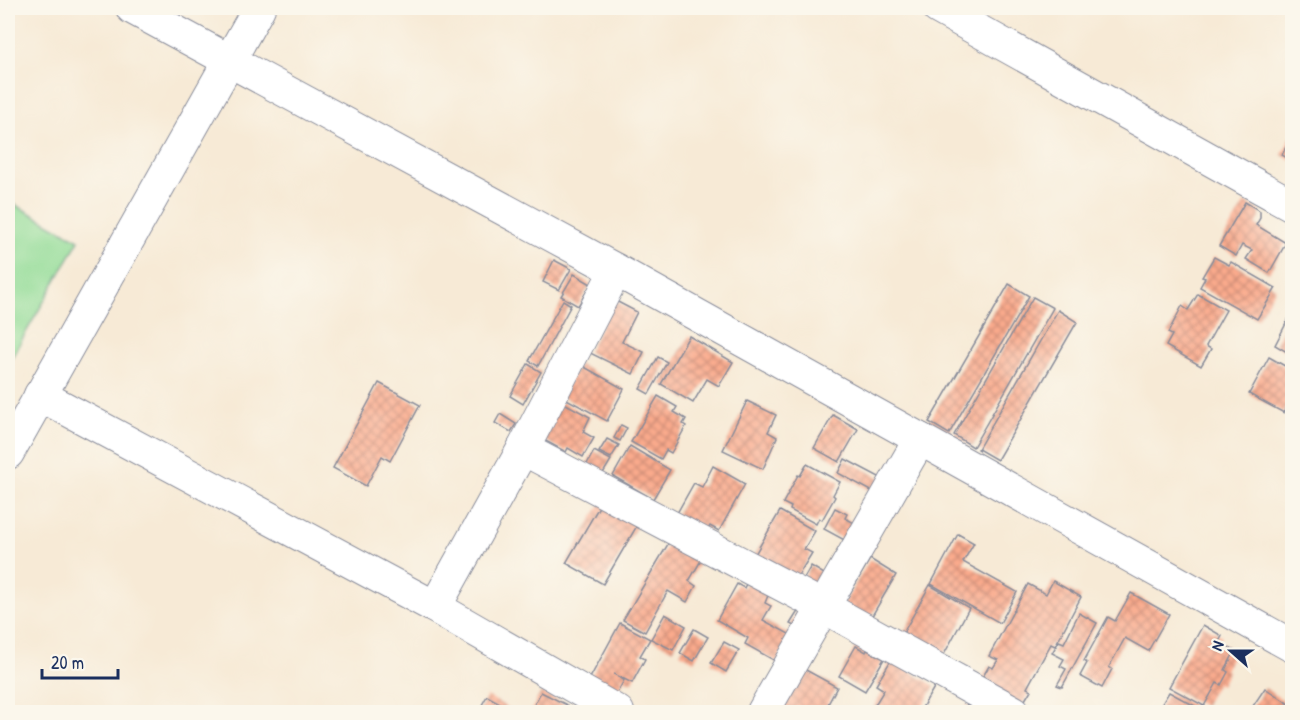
<svg xmlns="http://www.w3.org/2000/svg" width="1300" height="720" viewBox="0 0 1300 720" font-family="'Patrick Hand',sans-serif">
<style>
.grass{fill:#93dc97;stroke:#57867a;stroke-width:1.5}
.building{fill:url(#building-cross-hatch)}
.lines{fill:none;stroke-linecap:round;stroke-linejoin:round}
.minor-casing{stroke:#898c9a;stroke-width:34}
.minor{stroke:#fff;stroke-width:32}
</style>
<defs>
<pattern id="building-cross-hatch" width="8" height="8" patternUnits="userSpaceOnUse" patternTransform="scale(1.5)"><rect width="8" height="8" fill="#faaa8c"/><path d="M0 0l8 8M0 8l8-8" fill="none" stroke="#ca8b76"/></pattern>
</defs>
<rect width="100%" height="100%" fill="#fbf7ec"/>
<filter id="ink" filterUnits="userSpaceOnUse"><feTurbulence type="fractalNoise" baseFrequency=".0167" numOctaves="2"/><feDisplacementMap in="SourceGraphic" scale="12" xChannelSelector="R" yChannelSelector="G"/><feConvolveMatrix kernelMatrix="1 2 1 2 8 2 1 2 1" color-interpolation-filters="sRGB"/></filter>
<filter id="wash" filterUnits="userSpaceOnUse"><feTurbulence type="fractalNoise" baseFrequency=".008" numOctaves="4" result="noise"/><feDisplacementMap in="SourceGraphic" scale="24" xChannelSelector="R" yChannelSelector="G"/><feGaussianBlur stdDeviation="1.35" result="paint"/><feColorMatrix in="noise" values="0 0 0 0 0 0 0 0 0 0 0 0 0 0 0 0 0 1.4 0 .05"/><feComposite in="paint" operator="in"/></filter>
<g filter="url(#wash)">
<rect width="100%" height="100%" fill="#f7ead6"/>
<!-- grass -->
<path class="grass" d="M 8,201 L 79,240 L 8,364 Z"/>
<g id="blocks">
<!-- building -->
<g class="building">
<path d="M 1292,135 L 1292,161 L 1282,155 Z"/>
<path d="M 1245,202 L 1260,211 L 1260,218 L 1256,225 L 1286,243 L 1269,273 L 1246,259 L 1252,250 L 1242,245 L 1236,256 L 1219,246 Z"/>
<path d="M 1214,257 L 1229,265 L 1231,262 L 1276,288 L 1257,319 L 1200,287 L 1205,278 L 1202,277 Z"/>
<path d="M 554,260 L 571,269 L 559,290 L 543,282 Z"/>
<path d="M 574,274 L 591,284 L 578,306 L 561,296 Z"/>
<path d="M 1009,284 L 1029,296 L 949,434 L 929,422 Z"/>
<path d="M 1198,294 L 1226,310 L 1206,346 L 1211,349 L 1201,366 L 1166,346 L 1172,335 L 1168,333 L 1182,306 L 1188,310 Z"/>
<path d="M 1033,297 L 1053,308 L 973,447 L 954,435 Z"/>
<path d="M 563,300 L 571,305 L 538,366 L 529,361 Z"/>
<path d="M 614,300 L 637,312 L 622,342 L 644,352 L 633,374 L 588,352 Z"/>
<path d="M 1058,310 L 1077,322 L 997,460 L 978,449 Z"/>
<path d="M 1292,312 L 1292,355 L 1275,345 Z"/>
<path d="M 689,336 L 733,362 L 719,386 L 707,379 L 693,403 L 661,384 Z"/>
<path d="M 658,357 L 667,362 L 649,394 L 640,389 Z"/>
<path d="M 1269,357 L 1292,370 L 1292,397 L 1284,413 L 1249,394 Z"/>
<path d="M 528,364 L 541,372 L 523,404 L 510,396 Z"/>
<path d="M 579,364 L 624,389 L 607,421 L 561,396 Z"/>
<path d="M 379,383 L 420,405 L 390,461 L 382,456 L 366,486 L 333,468 Z"/>
<path d="M 658,396 L 677,407 L 674,412 L 686,419 L 683,424 L 686,426 L 671,453 L 666,450 L 661,459 L 631,442 Z"/>
<path d="M 555,398 L 590,417 L 583,432 L 594,438 L 583,457 L 568,448 L 566,452 L 540,438 Z"/>
<path d="M 747,401 L 776,415 L 768,432 L 777,437 L 763,469 L 723,450 Z"/>
<path d="M 500,414 L 516,424 L 511,432 L 495,423 Z"/>
<path d="M 833,415 L 858,429 L 839,462 L 814,448 Z"/>
<path d="M 621,425 L 627,428 L 620,441 L 614,438 Z"/>
<path d="M 607,439 L 619,445 L 611,458 L 599,452 Z"/>
<path d="M 630,446 L 670,470 L 653,499 L 613,476 Z"/>
<path d="M 594,451 L 611,460 L 602,475 L 586,466 Z"/>
<path d="M 845,459 L 883,479 L 875,493 L 838,473 Z"/>
<path d="M 807,464 L 840,482 L 833,495 L 835,497 L 822,520 L 819,518 L 816,524 L 790,510 L 791,507 L 783,503 L 798,475 L 800,476 Z"/>
<path d="M 713,466 L 745,484 L 719,531 L 710,526 L 707,532 L 676,515 L 694,483 L 702,487 Z"/>
<path d="M 601,503 L 638,524 L 603,584 L 566,563 Z"/>
<path d="M 835,508 L 847,514 L 845,518 L 858,525 L 848,542 L 824,529 Z"/>
<path d="M 780,511 L 815,531 L 804,549 L 812,553 L 796,579 L 754,556 Z"/>
<path d="M 958,534 L 974,543 L 963,562 L 1017,592 L 1000,623 L 931,584 Z"/>
<path d="M 671,539 L 703,557 L 689,581 L 696,586 L 687,602 L 668,591 L 645,632 L 623,620 Z"/>
<path d="M 870,559 L 896,575 L 869,621 L 843,605 Z"/>
<path d="M 811,566 L 829,577 L 819,596 L 800,585 Z"/>
<path d="M 1053,581 L 1081,597 L 1055,646 L 1051,644 L 1027,688 L 1031,690 L 1022,705 L 978,685 L 989,666 L 993,668 L 998,660 L 989,656 L 1028,584 L 1046,594 Z"/>
<path d="M 747,582 L 769,593 L 765,603 L 771,606 L 763,620 L 791,635 L 777,662 L 745,644 L 748,638 L 717,620 L 737,584 L 744,588 Z"/>
<path d="M 930,585 L 969,608 L 941,660 L 901,637 Z"/>
<path d="M 1131,593 L 1169,614 L 1148,651 L 1125,638 L 1109,667 L 1112,669 L 1102,688 L 1080,676 L 1087,663 L 1084,661 L 1108,617 L 1115,621 Z"/>
<path d="M 800,608 L 809,613 L 800,629 L 790,624 Z"/>
<path d="M 1079,613 L 1097,623 L 1062,687 L 1057,685 L 1066,669 L 1060,666 L 1064,659 L 1052,653 L 1059,641 L 1064,643 Z"/>
<path d="M 665,614 L 686,626 L 673,650 L 651,639 Z"/>
<path d="M 620,623 L 650,639 L 640,656 L 645,659 L 632,683 L 614,674 L 624,680 L 616,695 L 589,680 Z"/>
<path d="M 1203,625 L 1222,636 L 1219,642 L 1235,651 L 1225,670 L 1228,672 L 1221,685 L 1217,683 L 1204,706 L 1169,687 Z"/>
<path d="M 694,629 L 708,637 L 694,661 L 680,653 Z"/>
<path d="M 724,642 L 739,650 L 726,672 L 711,663 Z"/>
<path d="M 856,646 L 866,652 L 867,650 L 884,659 L 865,691 L 839,676 Z"/>
<path d="M 891,660 L 935,686 L 920,711 L 922,712 L 875,712 L 877,710 L 873,708 L 884,690 L 876,685 Z"/>
<path d="M 804,669 L 837,687 L 826,708 L 834,712 L 779,712 Z"/>
<path d="M 1265,688 L 1292,706 L 1292,712 L 1249,712 Z"/>
<path d="M 541,692 L 567,705 L 563,712 L 530,712 Z"/>
<path d="M 1169,692 L 1206,712 L 1157,712 Z"/>
<path d="M 487,696 L 516,712 L 478,712 Z"/>
<path d="M 967,705 L 979,712 L 963,712 Z"/>
</g>
</g>
</g>
<g filter="url(#ink)">
<use href="#blocks" fill-opacity="0" stroke="#898c9a" stroke-width="1.5"/>
<g class="lines">
<!-- minor casing -->
<g class="minor-casing">
<g id="minor">
<path d="M 132,8 L 616,270 L 1292,646"/>
<path d="M 938,8 L 1292,205"/>
<path d="M 40,395 L 435,607 L 618,712"/>
<path d="M 523,449 L 824,607 L 1014,712"/>
<path d="M 8,453 L 259,8"/>
<path d="M 435,607 L 523,449 L 616,270"/>
<path d="M 763,712 L 920,439"/>
</g>
</g>
<!-- minor -->
<use href="#minor" class="minor"/>
</g>
</g>
<!-- margin -->
<rect width="1300" height="720" fill="none" stroke="#fbf7ec" stroke-width="30"/>
<!-- north arrow -->
<g transform="translate(1231 651) rotate(291)" stroke="#fbf7ec" stroke-width="4.5" paint-order="stroke">
<path d="M0-4.5L10 22L0 15L-10 22Z" fill="#1b2f5e"/>
<text y="-9" font-size="16" font-weight="bold" text-anchor="middle" fill="#1b2f5e">N</text>
</g>
<!-- scale -->
<path d="M42 669v9h76v-9" fill="none" stroke="#1b2f5e" stroke-width="3"/>
<text x="51" y="669" font-size="18" fill="#1b2f5e" stroke="#fbf7ec" stroke-width="4.5" paint-order="stroke">20 m</text>
</svg>
